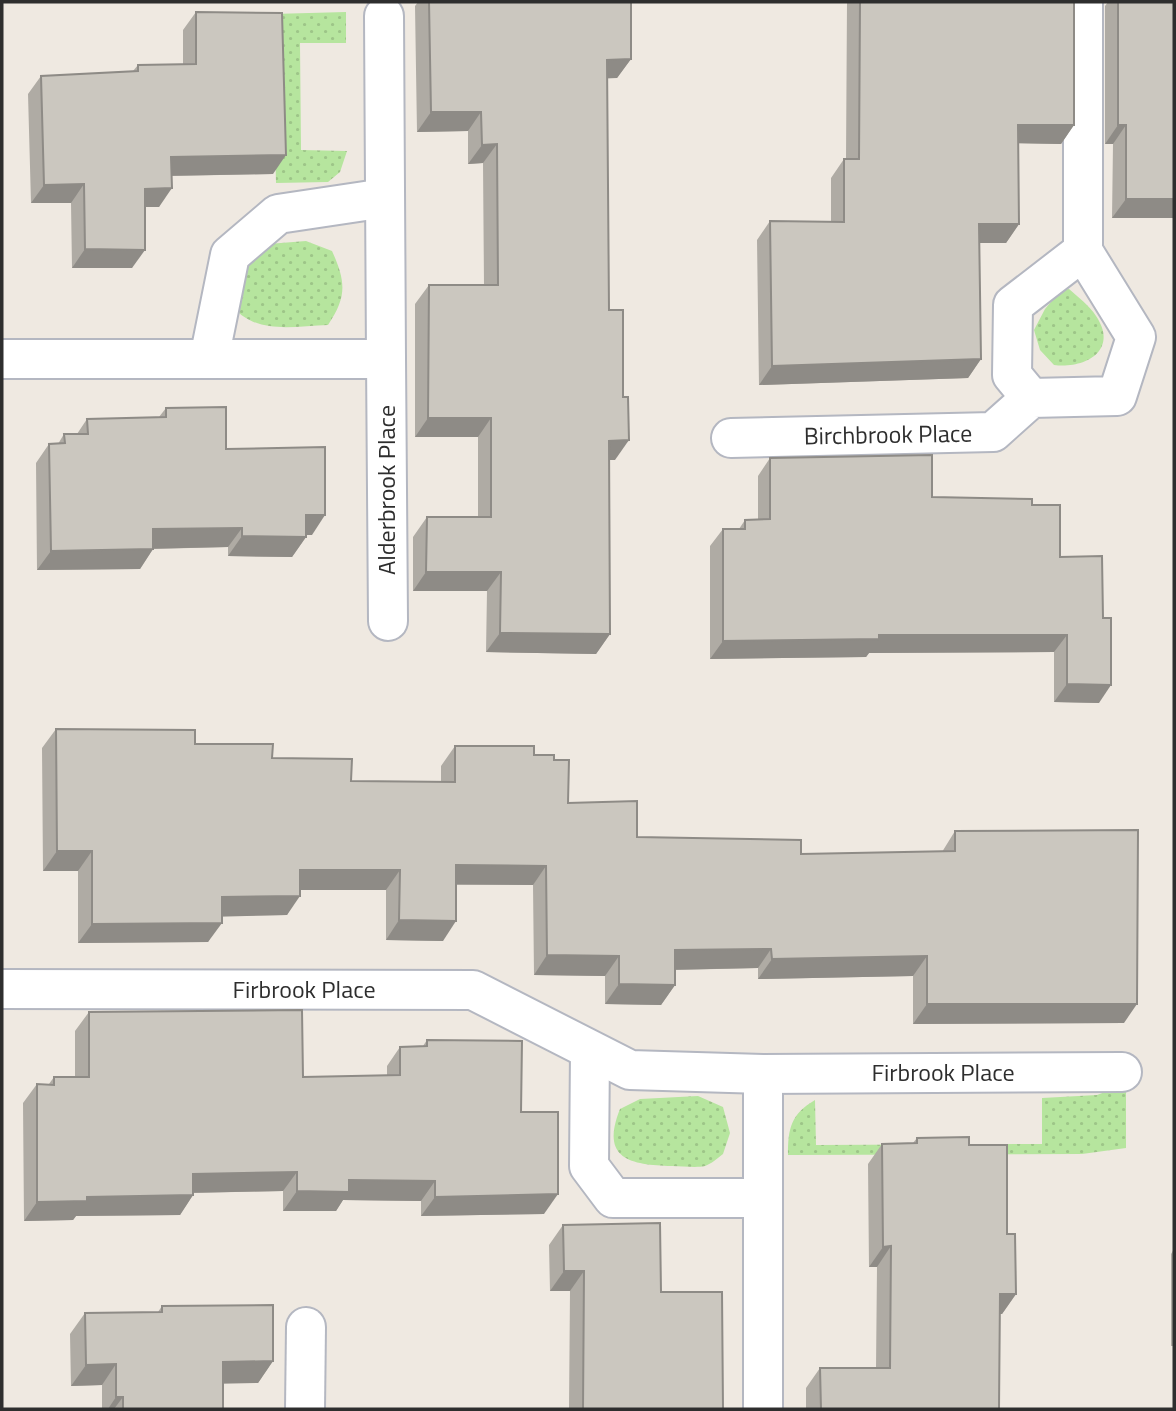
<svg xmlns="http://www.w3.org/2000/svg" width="1176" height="1411" viewBox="0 0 1176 1411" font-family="'Titillium Web',sans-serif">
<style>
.grass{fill:url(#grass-dots)}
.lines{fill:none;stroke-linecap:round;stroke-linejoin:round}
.street-casing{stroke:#b4b7c1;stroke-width:42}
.street{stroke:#fff;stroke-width:38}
.wall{fill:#afaba4}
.shaded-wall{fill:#8e8b86}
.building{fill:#cbc7bf;stroke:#8e8b86;stroke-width:2}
.labels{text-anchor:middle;stroke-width:6;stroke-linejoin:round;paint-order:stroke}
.street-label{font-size:24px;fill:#2e2e2e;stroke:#fff}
</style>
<defs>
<pattern id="grass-dots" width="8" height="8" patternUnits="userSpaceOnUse" patternTransform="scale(1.75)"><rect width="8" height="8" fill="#b6e59e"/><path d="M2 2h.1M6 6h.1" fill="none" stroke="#9dc588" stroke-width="1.8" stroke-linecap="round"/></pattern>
</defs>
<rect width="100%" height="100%" fill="#efe9e1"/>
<!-- grass -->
<g class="grass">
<path d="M 346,12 L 346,43 L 300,43 L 301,150 L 347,151 L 340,172 L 328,182 L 276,183 L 272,14 Z"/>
<path d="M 306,241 L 332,251 C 346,282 347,297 328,325 C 295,326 258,335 234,308 L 242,259 L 268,244 Z"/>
<path d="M 1069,289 C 1078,297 1090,306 1096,316 C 1119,350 1086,369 1054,365 L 1040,350 L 1034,330 L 1045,309 L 1061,290 Z"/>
<path d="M 1126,1084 L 1126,1148 L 1082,1154 L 788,1155 C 788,1128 791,1114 815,1100 L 816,1145 L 1042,1144 L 1042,1098 L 1097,1095 Z"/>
<path d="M 698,1096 L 723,1107 L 730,1133 L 723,1154 C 718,1158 711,1164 705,1166 C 696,1168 682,1166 672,1166 C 630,1165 600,1159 620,1109 L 640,1099 Z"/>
</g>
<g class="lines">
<!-- street casing -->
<g class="street-casing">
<g id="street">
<path d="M 2,359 L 386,359 L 384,16"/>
<path d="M 209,359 L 230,255 L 278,214 L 385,198"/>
<path d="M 386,359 L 388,621"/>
<path d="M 1031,398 L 1012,375 L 1013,305 L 1083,251"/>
<path d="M 731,438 L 993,432 L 1031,398 L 1117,396 L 1136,337 L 1083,251 L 1083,2"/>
<path d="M 2,989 L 473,990 L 630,1070 L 763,1074 L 1122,1072"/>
<path d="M 590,1051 L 589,1166 L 613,1198 L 763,1198"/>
<path d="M 763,1074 L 763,1409"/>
<path d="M 305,1409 L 306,1327"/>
</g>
</g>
<!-- street -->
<use href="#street" class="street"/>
</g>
<!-- wall -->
<g class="wall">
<path d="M 418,2 L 631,2 L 631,59 L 617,78 L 607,78 L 609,310 L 615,460 L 609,460 L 610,634 L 596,654 L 486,652 L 487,591 L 413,591 L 413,537 L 427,517 L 478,517 L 478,437 L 415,437 L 415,304 L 429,285 L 484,285 L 483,163 L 468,164 L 468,131 L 417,132 L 415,6 Z"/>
<path d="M 847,2 L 1074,2 L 1074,125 L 1061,144 L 1018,143 L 1019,224 L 1006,243 L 979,243 L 981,359 L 968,378 L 759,385 L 757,240 L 770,221 L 831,222 L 831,178 L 844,159 L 846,159 Z"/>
<path d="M 1108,2 L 1174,2 L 1174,303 L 1173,218 L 1112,218 L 1113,144 L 1105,144 L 1105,6 Z"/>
<path d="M 196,12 L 273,174 L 172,176 L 159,207 L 145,207 L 132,268 L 72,268 L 71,203 L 31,203 L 28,94 L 41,76 L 133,71 L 138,65 L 183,64 L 183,30 Z"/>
<path d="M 166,408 L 226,449 L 312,535 L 306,535 L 306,537 L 292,557 L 228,556 L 228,547 L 153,549 L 140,569 L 37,570 L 36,463 L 49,444 L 58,444 L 64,434 L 77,434 L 87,419 L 159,417 Z"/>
<path d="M 770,458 L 932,497 L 1032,505 L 1060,557 L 1099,703 L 1054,702 L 1054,652 L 869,653 L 866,657 L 710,659 L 710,546 L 723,529 L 739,529 L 745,520 L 758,519 L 758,476 Z"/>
<path d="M 56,729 L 195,744 L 272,758 L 351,781 L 441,782 L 441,766 L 455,746 L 534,755 L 554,760 L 568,803 L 637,837 L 801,854 L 942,852 L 955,831 L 1124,1023 L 913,1024 L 913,976 L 758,979 L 758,968 L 675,970 L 675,985 L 661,1005 L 605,1004 L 605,976 L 534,975 L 533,885 L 456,885 L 443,941 L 386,940 L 386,890 L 300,890 L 287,915 L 222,916 L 208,942 L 78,943 L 78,871 L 43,871 L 42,748 Z"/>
<path d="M 89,1012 L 303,1077 L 387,1075 L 387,1066 L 400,1047 L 423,1046 L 427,1040 L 521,1112 L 544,1214 L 421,1216 L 421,1201 L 343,1200 L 336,1211 L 283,1211 L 283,1191 L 193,1193 L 193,1195 L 180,1215 L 76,1216 L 73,1220 L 24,1221 L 23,1103 L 37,1084 L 49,1084 L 54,1077 L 75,1077 L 75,1031 Z"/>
<path d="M 917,1138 L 969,1145 L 1007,1234 L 1016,1294 L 1002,1314 L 1000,1314 L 999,1409 L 806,1409 L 806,1388 L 820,1368 L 876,1368 L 877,1267 L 869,1267 L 868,1164 L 882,1144 L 913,1143 Z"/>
<path d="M 563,1225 L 661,1292 L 723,1409 L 569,1409 L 570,1291 L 550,1291 L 549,1245 Z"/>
<path d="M 1174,1249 L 1174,1346 L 1171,1346 L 1171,1254 Z"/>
<path d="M 162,1306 L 273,1361 L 258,1383 L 223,1383 L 223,1409 L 102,1409 L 102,1385 L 71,1386 L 70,1334 L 85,1313 L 158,1312 Z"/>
</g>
<!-- shaded-wall -->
<g class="shaded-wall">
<path d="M 631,59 L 617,78 L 593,79 L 607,60 Z"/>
<path d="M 431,112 L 481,112 L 468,131 L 417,132 Z"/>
<path d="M 1018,125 L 1074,125 L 1061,144 L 1005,143 Z"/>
<path d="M 1118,125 L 1126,125 L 1113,144 L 1105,144 Z"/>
<path d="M 497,144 L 483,163 L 468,164 L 482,145 Z"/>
<path d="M 286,155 L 273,174 L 158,176 L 171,157 Z"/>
<path d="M 84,184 L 71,203 L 31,203 L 44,185 Z"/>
<path d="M 172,188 L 159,207 L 132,207 L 145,189 Z"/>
<path d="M 1126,199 L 1174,199 L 1174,216 L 1173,218 L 1112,218 Z"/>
<path d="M 979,224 L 1019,224 L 1006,243 L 966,243 Z"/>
<path d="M 85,249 L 145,250 L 132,268 L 72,268 Z"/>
<path d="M 981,359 L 968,378 L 759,385 L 772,366 Z"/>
<path d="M 428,418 L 491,418 L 478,437 L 415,437 Z"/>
<path d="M 629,440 L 615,460 L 595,460 L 609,441 Z"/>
<path d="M 306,515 L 325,515 L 312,535 L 292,535 Z"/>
<path d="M 242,528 L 228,547 L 139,549 L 153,529 Z"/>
<path d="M 242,536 L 306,537 L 292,557 L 228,556 Z"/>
<path d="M 153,549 L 140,569 L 37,570 L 51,551 Z"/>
<path d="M 426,572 L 501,572 L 487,591 L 413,591 Z"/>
<path d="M 500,633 L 610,634 L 596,654 L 486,652 Z"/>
<path d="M 879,635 L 1067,635 L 1054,652 L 869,653 L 866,657 L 710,659 L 723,641 Z"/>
<path d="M 1067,684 L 1111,685 L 1099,703 L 1054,702 Z"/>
<path d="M 57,851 L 92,851 L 78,871 L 43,871 Z"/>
<path d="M 456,865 L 546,866 L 533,885 L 442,884 Z"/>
<path d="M 300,870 L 400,870 L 386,890 L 286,890 Z"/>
<path d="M 300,896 L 287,915 L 208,917 L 222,897 Z"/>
<path d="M 399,920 L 456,921 L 443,941 L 386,940 Z"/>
<path d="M 222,923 L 208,942 L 78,943 L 92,924 Z"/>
<path d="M 771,949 L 758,968 L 661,970 L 675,950 Z"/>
<path d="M 547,955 L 619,956 L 605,976 L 534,975 Z"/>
<path d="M 927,956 L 913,976 L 758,979 L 772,959 Z"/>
<path d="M 619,984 L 675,985 L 661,1005 L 605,1004 Z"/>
<path d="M 927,1004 L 1137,1004 L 1124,1023 L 913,1024 Z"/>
<path d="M 297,1172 L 283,1191 L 180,1193 L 193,1174 Z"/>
<path d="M 349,1180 L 435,1181 L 421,1201 L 343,1200 L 336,1211 L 283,1211 L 297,1191 Z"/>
<path d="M 558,1194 L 544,1214 L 421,1216 L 435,1197 Z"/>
<path d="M 193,1195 L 180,1215 L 76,1216 L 73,1220 L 24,1221 L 37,1202 L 87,1197 Z"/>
<path d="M 891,1246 L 877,1267 L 869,1267 L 883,1247 Z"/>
<path d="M 564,1271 L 584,1271 L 570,1291 L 550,1291 Z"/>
<path d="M 1000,1294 L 1016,1294 L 1002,1314 L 986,1314 Z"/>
<path d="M 273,1361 L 258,1383 L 208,1384 L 223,1362 Z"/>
<path d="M 116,1364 L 102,1385 L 71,1386 L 86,1365 Z"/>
<path d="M 116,1397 L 123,1397 L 114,1409 L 108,1409 Z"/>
</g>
<!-- building -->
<g class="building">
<path d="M 429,2 L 631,2 L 631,59 L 607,60 L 609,310 L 623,310 L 623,397 L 628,397 L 629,440 L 609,441 L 610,634 L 500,633 L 501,572 L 426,572 L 427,517 L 491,517 L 491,418 L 428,418 L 429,285 L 498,285 L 497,144 L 482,145 L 481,112 L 431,112 Z"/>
<path d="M 860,2 L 1074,2 L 1074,125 L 1018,125 L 1019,224 L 979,224 L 981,359 L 772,366 L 770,221 L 844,222 L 844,159 L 859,159 Z"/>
<path d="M 1118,2 L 1174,2 L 1174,199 L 1126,199 L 1126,125 L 1118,125 Z"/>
<path d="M 196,12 L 282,13 L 286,155 L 171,157 L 172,188 L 145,189 L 145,250 L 85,249 L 84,184 L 44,185 L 41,76 L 138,71 L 138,65 L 196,64 Z"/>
<path d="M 226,407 L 226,449 L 325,447 L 325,515 L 306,515 L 306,537 L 242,536 L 242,528 L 153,529 L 153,549 L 51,551 L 49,444 L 65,443 L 64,434 L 88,434 L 87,419 L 166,417 L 166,408 Z"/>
<path d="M 932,455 L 932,497 L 1032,499 L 1032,505 L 1060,505 L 1060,557 L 1102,556 L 1103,618 L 1111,618 L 1111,685 L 1067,684 L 1067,635 L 879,635 L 879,639 L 723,641 L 723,529 L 745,529 L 745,520 L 770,519 L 770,458 Z"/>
<path d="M 56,729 L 195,730 L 195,744 L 273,744 L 272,758 L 352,759 L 351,781 L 455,782 L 455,746 L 534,746 L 534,755 L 554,755 L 554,760 L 569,760 L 568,803 L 637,801 L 637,837 L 801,840 L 801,854 L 955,851 L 955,831 L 1138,830 L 1137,1004 L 927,1004 L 927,956 L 772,959 L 771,949 L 675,950 L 675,985 L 619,984 L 619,956 L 547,955 L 546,866 L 456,865 L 456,921 L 399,920 L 400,870 L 300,870 L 300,896 L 222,897 L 222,923 L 92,924 L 92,851 L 57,851 Z"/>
<path d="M 302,1010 L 303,1077 L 400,1075 L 400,1047 L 427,1046 L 427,1040 L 522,1041 L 521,1112 L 558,1112 L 558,1194 L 435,1197 L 435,1181 L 349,1180 L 349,1192 L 297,1191 L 297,1172 L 193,1174 L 193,1195 L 87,1197 L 87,1201 L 37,1202 L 37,1084 L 54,1085 L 54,1077 L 89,1077 L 89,1012 Z"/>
<path d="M 969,1137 L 969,1145 L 1007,1145 L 1007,1234 L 1015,1234 L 1016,1294 L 1000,1294 L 999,1409 L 821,1409 L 820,1368 L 890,1368 L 891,1246 L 883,1247 L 882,1144 L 917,1143 L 917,1138 Z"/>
<path d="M 660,1223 L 661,1292 L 722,1292 L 723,1409 L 583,1409 L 584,1271 L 564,1271 L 563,1225 Z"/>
<path d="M 273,1305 L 273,1361 L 223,1362 L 223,1409 L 123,1409 L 123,1397 L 116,1397 L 116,1364 L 86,1365 L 85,1313 L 162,1312 L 162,1306 Z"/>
</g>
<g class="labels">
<!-- street labels -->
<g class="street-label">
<text transform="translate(888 435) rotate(-1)" y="8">Birchbrook Place</text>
<text transform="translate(387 490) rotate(-90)" y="8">Alderbrook Place</text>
<text x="304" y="998">Firbrook Place</text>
<text x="943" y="1081">Firbrook Place</text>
</g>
</g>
<!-- border -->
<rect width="1176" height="1411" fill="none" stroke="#2e2e2e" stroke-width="7"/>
</svg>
